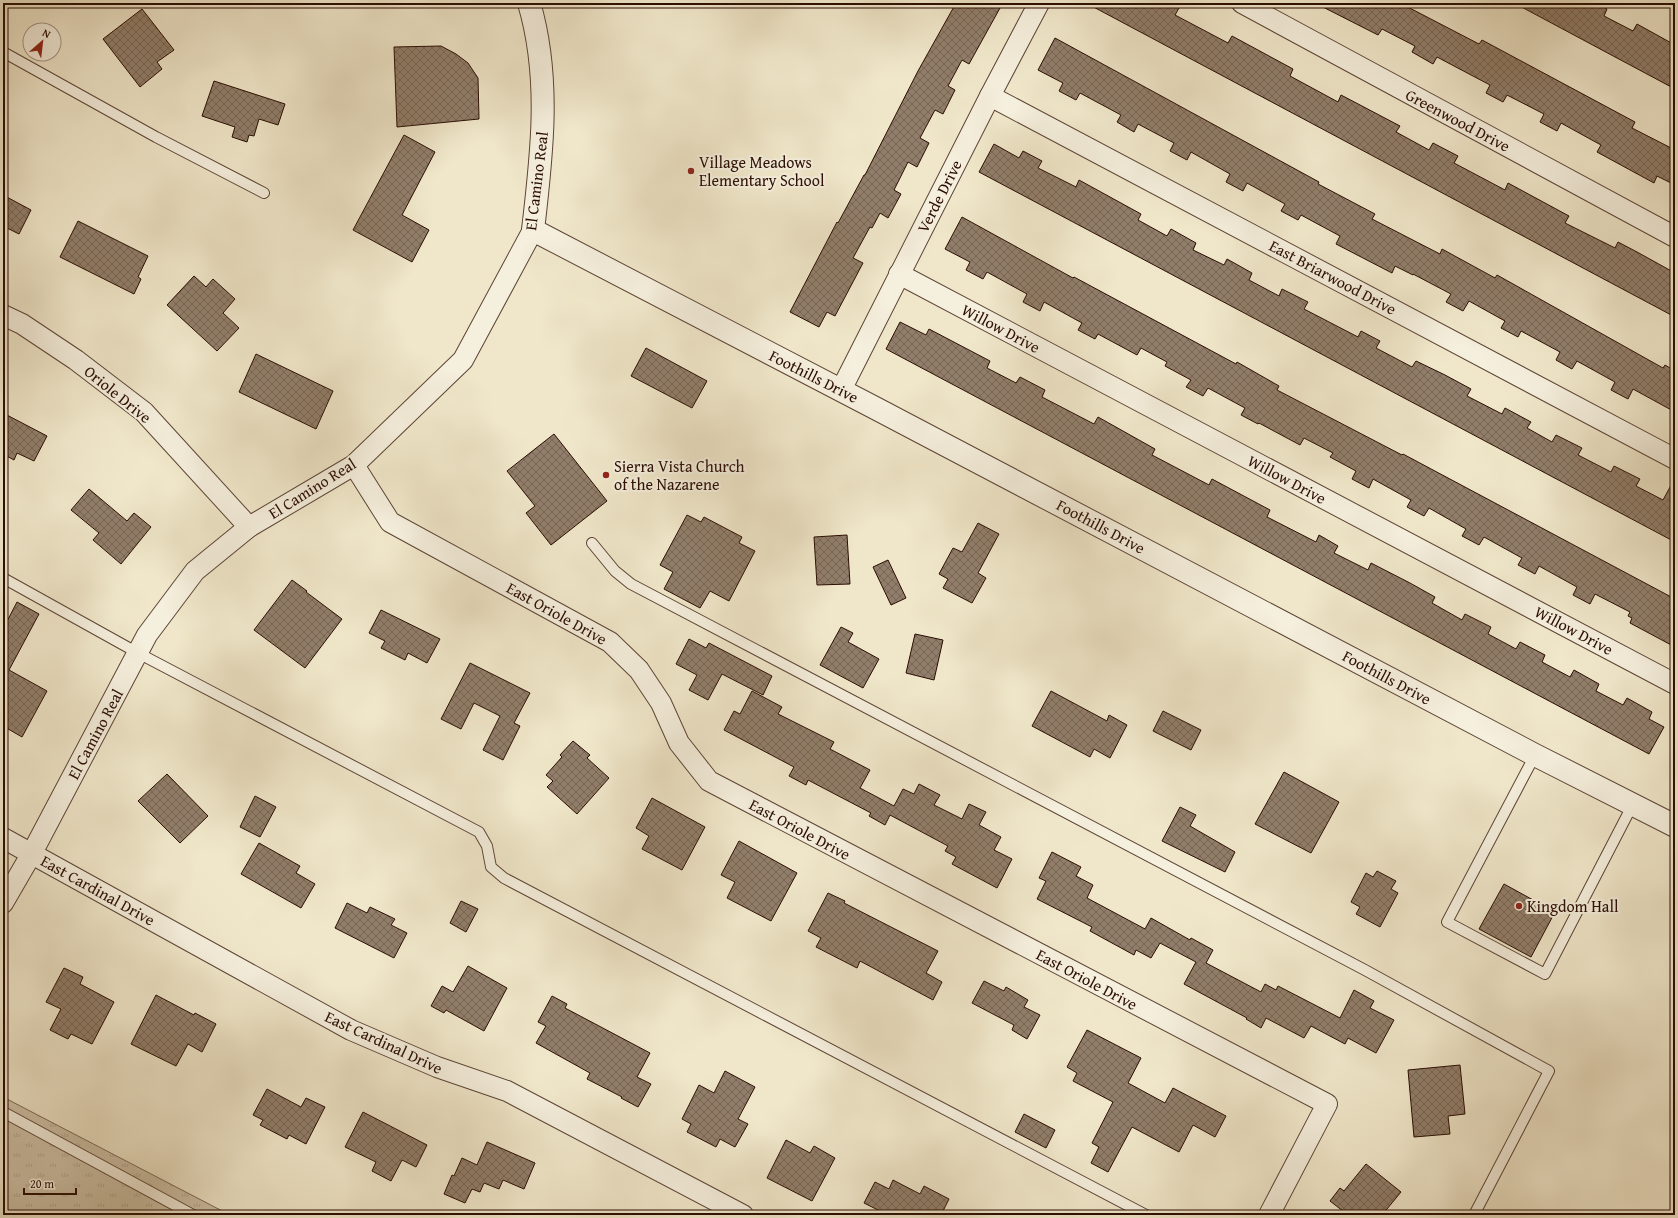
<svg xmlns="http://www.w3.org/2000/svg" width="1678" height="1218" viewBox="0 0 1678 1218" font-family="'Gentium Book Plus',serif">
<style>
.grass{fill:url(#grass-tufts);stroke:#7c6856}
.building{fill:url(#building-cross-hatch);stroke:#2a0d03}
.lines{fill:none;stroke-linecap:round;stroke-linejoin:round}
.service-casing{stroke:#5c4435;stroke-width:12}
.minor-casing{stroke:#5c4435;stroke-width:22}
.tertiary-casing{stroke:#5c4435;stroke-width:24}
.service{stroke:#f5efdd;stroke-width:10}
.minor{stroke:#f5efdd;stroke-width:20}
.tertiary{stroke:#f5efdd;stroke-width:22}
.poi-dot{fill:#8f2418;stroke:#f5efdd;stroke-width:1.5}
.labels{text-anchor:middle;stroke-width:4;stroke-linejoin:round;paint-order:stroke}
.street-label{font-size:16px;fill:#2a0d03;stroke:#f5efdd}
.poi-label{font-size:16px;fill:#2a0d03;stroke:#f5efdd;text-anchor:start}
</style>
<defs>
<pattern id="grass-tufts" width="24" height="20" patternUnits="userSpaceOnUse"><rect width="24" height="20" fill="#cec2a8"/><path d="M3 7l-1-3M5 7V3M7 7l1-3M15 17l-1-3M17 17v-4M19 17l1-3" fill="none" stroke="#b1a68f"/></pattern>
<pattern id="building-cross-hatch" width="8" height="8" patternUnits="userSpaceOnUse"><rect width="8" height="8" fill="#917e6a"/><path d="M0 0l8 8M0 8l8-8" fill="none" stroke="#765"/></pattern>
</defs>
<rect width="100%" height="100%" fill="#f0e7ca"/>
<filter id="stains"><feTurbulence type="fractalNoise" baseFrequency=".005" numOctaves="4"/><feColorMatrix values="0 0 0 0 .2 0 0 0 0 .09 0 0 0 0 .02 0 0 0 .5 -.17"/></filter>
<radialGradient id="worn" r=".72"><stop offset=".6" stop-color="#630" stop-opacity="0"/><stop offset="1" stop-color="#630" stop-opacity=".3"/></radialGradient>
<!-- grass -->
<path class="grass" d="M 3,1097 L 230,1215 L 3,1215 Z"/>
<!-- building -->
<g class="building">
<path d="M 956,3 L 990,3 L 1000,8 L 969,64 L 962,60 L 948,86 L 955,90 L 943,114 L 935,110 L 920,138 L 929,143 L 917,167 L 908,162 L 894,190 L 901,194 L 888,218 L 880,213 L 872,228 L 870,227 L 853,258 L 863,263 L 835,316 L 827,312 L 819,327 L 790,312 L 837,222 L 838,223 L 864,175 L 865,175 L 918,71 Z"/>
<path d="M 1086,3 L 1169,3 L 1179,8 L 1175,15 L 1228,43 L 1232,36 L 1293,69 L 1290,76 L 1338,102 L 1341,95 L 1400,126 L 1396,132 L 1429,150 L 1433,143 L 1458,156 L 1454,163 L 1505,190 L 1508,183 L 1569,216 L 1565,223 L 1615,248 L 1618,242 L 1637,252 L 1675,273 L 1675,317 Z"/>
<path d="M 1315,3 L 1400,3 L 1479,44 L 1482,40 L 1635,122 L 1632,128 L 1675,150 L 1675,185 L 1657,176 L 1654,183 L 1597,152 L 1601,145 L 1561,123 L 1557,131 L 1540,122 L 1544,114 L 1507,95 L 1503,102 L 1486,93 L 1490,85 L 1454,66 L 1437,57 L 1433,64 L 1412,52 L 1415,46 L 1382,29 L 1378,35 Z"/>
<path d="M 1514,3 L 1595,3 L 1607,9 L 1604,16 L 1633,31 L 1637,24 L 1675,45 L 1675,89 Z"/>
<path d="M 142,9 L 174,50 L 157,62 L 162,69 L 140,87 L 103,39 Z"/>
<path d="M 1055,38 L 1319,182 L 1318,184 L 1375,214 L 1372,219 L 1440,254 L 1442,249 L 1495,278 L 1497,275 L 1663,368 L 1665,365 L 1675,371 L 1675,412 L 1633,389 L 1628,399 L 1611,390 L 1615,382 L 1577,361 L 1572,369 L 1556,360 L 1560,352 L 1521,331 L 1518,337 L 1501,328 L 1505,321 L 1469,301 L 1463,311 L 1446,302 L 1451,294 L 1413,274 L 1413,275 L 1395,266 L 1392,273 L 1336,244 L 1340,236 L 1301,215 L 1298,220 L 1281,211 L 1285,204 L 1247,183 L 1243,191 L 1226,182 L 1230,174 L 1191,152 L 1187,160 L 1170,151 L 1174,143 L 1138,124 L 1134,132 L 1117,122 L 1121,115 L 1080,93 L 1076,100 L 1059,91 L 1063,83 L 1038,70 Z"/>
<path d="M 441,46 L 456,54 L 468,63 L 478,78 L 479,119 L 397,127 L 394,47 Z"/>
<path d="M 214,81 L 285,104 L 278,125 L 259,119 L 254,136 L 249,135 L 247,142 L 232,137 L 235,127 L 202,116 Z"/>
<path d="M 404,135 L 435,152 L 402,215 L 429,230 L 412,262 L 353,230 Z"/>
<path d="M 994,144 L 1019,158 L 1023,151 L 1042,161 L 1038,168 L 1076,187 L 1079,180 L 1141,214 L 1138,220 L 1167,236 L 1171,229 L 1196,243 L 1193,250 L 1224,265 L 1227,259 L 1252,273 L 1249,280 L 1279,296 L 1282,289 L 1308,302 L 1304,309 L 1358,337 L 1361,331 L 1380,341 L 1376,348 L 1412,367 L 1416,361 L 1445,375 L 1471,389 L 1467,396 L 1502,414 L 1505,408 L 1531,422 L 1527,428 L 1552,442 L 1556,435 L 1582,448 L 1578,455 L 1611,472 L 1614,466 L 1640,479 L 1636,486 L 1663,500 L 1675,478 L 1675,542 L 979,172 Z"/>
<path d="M 3,195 L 31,210 L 19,234 L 3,226 Z"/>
<path d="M 962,217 L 1073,278 L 1074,277 L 1236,364 L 1237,362 L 1279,386 L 1277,390 L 1402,455 L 1403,454 L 1675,599 L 1675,647 L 1630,623 L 1632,618 L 1628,616 L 1630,612 L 1595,594 L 1590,604 L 1573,595 L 1577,587 L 1539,566 L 1535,574 L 1518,565 L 1522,558 L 1484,537 L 1479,545 L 1462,536 L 1466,529 L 1429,508 L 1424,516 L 1407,507 L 1411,500 L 1373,479 L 1369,488 L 1352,479 L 1356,471 L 1330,457 L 1333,453 L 1304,438 L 1300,445 L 1259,423 L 1258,424 L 1241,415 L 1245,408 L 1208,388 L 1203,396 L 1186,387 L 1191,380 L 1165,366 L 1167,362 L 1141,348 L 1137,355 L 1098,334 L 1095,339 L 1078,330 L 1082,323 L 1044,302 L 1040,311 L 1023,302 L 1027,294 L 987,272 L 983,279 L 966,270 L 970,262 L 945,249 Z"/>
<path d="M 78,221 L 148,256 L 138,277 L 141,279 L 134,294 L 60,257 Z"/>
<path d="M 194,276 L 206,287 L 213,279 L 235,299 L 223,313 L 239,328 L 217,351 L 167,305 Z"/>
<path d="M 900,322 L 926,335 L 929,329 L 990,361 L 987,368 L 1016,383 L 1020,377 L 1045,390 L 1042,397 L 1094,424 L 1098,417 L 1155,449 L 1152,455 L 1209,485 L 1212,479 L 1270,510 L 1267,517 L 1316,542 L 1319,535 L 1338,546 L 1334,553 L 1368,570 L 1371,563 L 1410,583 L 1435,597 L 1432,603 L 1462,620 L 1465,614 L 1491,627 L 1488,634 L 1516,649 L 1520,642 L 1545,655 L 1542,662 L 1570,677 L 1574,670 L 1599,684 L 1596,691 L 1623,705 L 1627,698 L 1652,712 L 1649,719 L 1664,727 L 1649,754 L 886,349 Z"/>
<path d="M 646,348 L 707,381 L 692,408 L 631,376 Z"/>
<path d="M 256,354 L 333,391 L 316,429 L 239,392 Z"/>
<path d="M 3,413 L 47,436 L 34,461 L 17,453 L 14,460 L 3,454 Z"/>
<path d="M 554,434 L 607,501 L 551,545 L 526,513 L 535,506 L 507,471 Z"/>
<path d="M 89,489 L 127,521 L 134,513 L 151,527 L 121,564 L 93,540 L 99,533 L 71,510 Z"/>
<path d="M 687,515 L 701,522 L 704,517 L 742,537 L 739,543 L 755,551 L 729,601 L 710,591 L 700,608 L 664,589 L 673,572 L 660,565 Z"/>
<path d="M 978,523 L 999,534 L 978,573 L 986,578 L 972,603 L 943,588 L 948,579 L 939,574 L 953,548 L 962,552 Z"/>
<path d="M 847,535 L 850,584 L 817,585 L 814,537 Z"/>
<path d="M 888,560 L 906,598 L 891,605 L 873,567 Z"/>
<path d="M 292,580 L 307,591 L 306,592 L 342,619 L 305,668 L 254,630 Z"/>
<path d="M 17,602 L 39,614 L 9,670 L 47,691 L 22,737 L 3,726 L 3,629 Z"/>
<path d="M 381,610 L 440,639 L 427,663 L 408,653 L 405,660 L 381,648 L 385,641 L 369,633 Z"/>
<path d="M 841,627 L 853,633 L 848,642 L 879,659 L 863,688 L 820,665 Z"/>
<path d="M 915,634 L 943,640 L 934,680 L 906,673 Z"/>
<path d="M 689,639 L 706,648 L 709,643 L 772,676 L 763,695 L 722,674 L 708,700 L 689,690 L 697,675 L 676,664 Z"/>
<path d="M 470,663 L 530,693 L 514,723 L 520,726 L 503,760 L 483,750 L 500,716 L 474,703 L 461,729 L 441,719 Z"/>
<path d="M 752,691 L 782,707 L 778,714 L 834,742 L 830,749 L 870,770 L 860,788 L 894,806 L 903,789 L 914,794 L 919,784 L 940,795 L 934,805 L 962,819 L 969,804 L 986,812 L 979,825 L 1001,837 L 994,850 L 1012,859 L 997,888 L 952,864 L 956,857 L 945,851 L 948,846 L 890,815 L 885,825 L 869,816 L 871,813 L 808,780 L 806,785 L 789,776 L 794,767 L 724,730 L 734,711 L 740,714 Z"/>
<path d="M 1051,691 L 1107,721 L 1109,715 L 1127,725 L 1110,758 L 1094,749 L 1090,757 L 1032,726 Z"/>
<path d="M 1163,711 L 1201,730 L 1191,750 L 1153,731 Z"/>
<path d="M 573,741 L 590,755 L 587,758 L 609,778 L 577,814 L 547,787 L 553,781 L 546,775 L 562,757 L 560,755 Z"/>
<path d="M 1284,772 L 1339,802 L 1311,853 L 1255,824 Z"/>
<path d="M 167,774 L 208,816 L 180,843 L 138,801 Z"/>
<path d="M 255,796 L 276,807 L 260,837 L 240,827 Z"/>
<path d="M 652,798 L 705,827 L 682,870 L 642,849 L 649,836 L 636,828 Z"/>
<path d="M 1180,807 L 1196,815 L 1190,826 L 1235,852 L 1225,872 L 1162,841 Z"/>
<path d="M 739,841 L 797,873 L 771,921 L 727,898 L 735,882 L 721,875 Z"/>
<path d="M 259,843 L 300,866 L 296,873 L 315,884 L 301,908 L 241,874 Z"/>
<path d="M 1052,852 L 1081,867 L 1076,876 L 1093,885 L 1087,898 L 1145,929 L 1151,918 L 1190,940 L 1191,938 L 1213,950 L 1206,963 L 1261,992 L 1265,984 L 1276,990 L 1278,986 L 1340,1018 L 1354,990 L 1374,1001 L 1370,1008 L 1394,1020 L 1376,1053 L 1348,1038 L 1345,1044 L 1311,1026 L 1304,1038 L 1266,1018 L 1261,1028 L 1246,1019 L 1247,1018 L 1184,984 L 1196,962 L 1160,943 L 1151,958 L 1136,950 L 1134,955 L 1090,931 L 1092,927 L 1037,899 L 1046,881 L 1039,878 Z"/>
<path d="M 1377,871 L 1396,881 L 1391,889 L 1398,893 L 1380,927 L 1356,914 L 1360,907 L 1351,902 L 1366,873 L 1373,877 Z"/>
<path d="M 1504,884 L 1555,912 L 1531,957 L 1479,929 Z"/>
<path d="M 828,893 L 845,901 L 844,903 L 938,951 L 926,973 L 942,982 L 933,1000 L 860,961 L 857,968 L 816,947 L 821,938 L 808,931 Z"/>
<path d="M 461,901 L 478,909 L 466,932 L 450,923 Z"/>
<path d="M 347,903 L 367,913 L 370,907 L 395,919 L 391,925 L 407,933 L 394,958 L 335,928 Z"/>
<path d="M 468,966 L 507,988 L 484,1031 L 446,1010 L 444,1013 L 431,1006 L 442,986 L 453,992 Z"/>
<path d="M 64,968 L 83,977 L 80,984 L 114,1002 L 92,1044 L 71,1034 L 68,1039 L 50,1030 L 61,1009 L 46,1002 Z"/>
<path d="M 984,981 L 1004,991 L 1006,987 L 1028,1000 L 1024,1007 L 1040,1015 L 1027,1039 L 1012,1030 L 1014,1025 L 972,1003 Z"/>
<path d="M 156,995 L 194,1015 L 195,1013 L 216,1024 L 202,1052 L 188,1044 L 176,1066 L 131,1044 Z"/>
<path d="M 552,996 L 567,1004 L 565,1008 L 650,1053 L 637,1077 L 651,1084 L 638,1107 L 621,1098 L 622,1097 L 587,1079 L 590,1073 L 536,1043 L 546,1026 L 538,1022 Z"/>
<path d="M 1087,1030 L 1141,1058 L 1128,1083 L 1165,1103 L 1173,1088 L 1226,1116 L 1215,1137 L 1193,1125 L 1179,1152 L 1132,1127 L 1108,1172 L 1091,1163 L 1099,1147 L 1092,1143 L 1113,1102 L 1073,1081 L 1077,1073 L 1067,1067 Z"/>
<path d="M 1460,1065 L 1465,1114 L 1448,1116 L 1450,1134 L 1414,1137 L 1408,1070 Z"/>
<path d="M 725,1071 L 755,1087 L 738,1119 L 748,1124 L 735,1147 L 720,1139 L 716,1147 L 687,1132 L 691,1124 L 682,1119 L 699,1085 L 714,1093 Z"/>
<path d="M 267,1089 L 301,1107 L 306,1098 L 325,1107 L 306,1144 L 289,1135 L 287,1139 L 260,1125 L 263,1120 L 253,1115 Z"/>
<path d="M 363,1112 L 427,1145 L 416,1167 L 402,1160 L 391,1181 L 372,1171 L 376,1162 L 345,1147 Z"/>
<path d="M 1024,1114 L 1055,1130 L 1046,1148 L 1015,1132 Z"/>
<path d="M 786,1140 L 810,1153 L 814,1146 L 835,1158 L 812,1201 L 767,1178 Z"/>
<path d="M 487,1142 L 535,1163 L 524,1189 L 503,1180 L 499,1189 L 484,1183 L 480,1192 L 472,1189 L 465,1203 L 444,1194 L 452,1175 L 454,1176 L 462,1158 L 477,1165 Z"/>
<path d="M 1366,1164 L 1401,1192 L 1382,1215 L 1348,1215 L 1330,1201 L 1340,1188 L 1344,1191 Z"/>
<path d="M 893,1180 L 920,1194 L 924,1186 L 949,1199 L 941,1215 L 875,1215 L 878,1210 L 864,1203 L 875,1182 L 889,1189 Z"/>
</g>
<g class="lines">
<!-- service casing -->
<g class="service-casing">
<g id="service">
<path d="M 3,52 L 156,137 L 264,193"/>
<path d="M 592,543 L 615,571 L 631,584 L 1365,970 L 1549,1071 L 1474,1215"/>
<path d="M 3,578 L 138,653 L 479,832 L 487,846 L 491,867 L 504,878 L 1146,1215"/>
<path d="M 1535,755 L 1447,922 L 1545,974 L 1633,804"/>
<path d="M 3,1112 L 193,1215"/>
</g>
</g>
<!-- minor casing -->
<g class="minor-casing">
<g id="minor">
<path d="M 1242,3 L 1675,237"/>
<path d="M 990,96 L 1675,459"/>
<path d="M 899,274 L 1675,684"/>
<path d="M 3,315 L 22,324 L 76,360 L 144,412 L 249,527"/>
<path d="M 841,390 L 990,96 L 1039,3"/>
<path d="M 354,465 L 390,522 L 610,642 L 639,670 L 661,703 L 679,743 L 709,781 L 1327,1104 L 1269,1215"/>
<path d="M 3,838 L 351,1030 L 437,1067 L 507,1091 L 743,1215"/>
<path d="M 3,903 L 32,853 L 147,635 L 195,571 L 249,527 L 354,465 L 463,360 L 533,230"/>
</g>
</g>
<!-- tertiary casing -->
<g class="tertiary-casing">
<path id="tertiary" d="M 529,3 C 551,77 542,154 533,230 L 877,409 L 1535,755 L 1675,826"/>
</g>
<!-- service -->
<use href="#service" class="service"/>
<!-- minor -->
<use href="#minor" class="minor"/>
<!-- tertiary -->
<use href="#tertiary" class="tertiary"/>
</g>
<!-- markers -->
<g class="poi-dot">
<circle cx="691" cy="171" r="4"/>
<circle cx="606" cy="475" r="4"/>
<circle cx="1519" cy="906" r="4"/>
</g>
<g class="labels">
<!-- street labels -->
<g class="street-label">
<text transform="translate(1458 120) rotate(28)" y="6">Greenwood Drive</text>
<text transform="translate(536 181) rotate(-83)" y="6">El Camino Real</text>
<text transform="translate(939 196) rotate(-63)" y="6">Verde Drive</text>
<text transform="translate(1333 277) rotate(28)" y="6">East Briarwood Drive</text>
<text transform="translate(1001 328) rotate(28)" y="6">Willow Drive</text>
<text transform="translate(814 376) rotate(27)" y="6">Foothills Drive</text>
<text transform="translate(118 394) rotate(39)" y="6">Oriole Drive</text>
<text transform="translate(1287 479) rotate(28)" y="6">Willow Drive</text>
<text transform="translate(312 488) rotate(-32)" y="6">El Camino Real</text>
<text transform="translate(1101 526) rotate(28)" y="6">Foothills Drive</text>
<text transform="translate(557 613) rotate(29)" y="6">East Oriole Drive</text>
<text transform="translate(1574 630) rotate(28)" y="6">Willow Drive</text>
<text transform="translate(1387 677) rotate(28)" y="6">Foothills Drive</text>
<text transform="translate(95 734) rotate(-62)" y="6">El Camino Real</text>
<text transform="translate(800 829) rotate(28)" y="6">East Oriole Drive</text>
<text transform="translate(98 890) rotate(29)" y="6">East Cardinal Drive</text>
<text transform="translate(1087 979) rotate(28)" y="6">East Oriole Drive</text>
<text transform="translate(384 1042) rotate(25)" y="6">East Cardinal Drive</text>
</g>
<!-- poi labels -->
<g class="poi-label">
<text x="699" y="168">Village Meadows<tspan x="699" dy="18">Elementary School</tspan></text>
<text x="614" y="472">Sierra Vista Church<tspan x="614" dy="18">of the Nazarene</tspan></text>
<text x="1527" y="912">Kingdom Hall</text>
</g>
</g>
<!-- margin -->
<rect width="1678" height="1218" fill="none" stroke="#f0e7ca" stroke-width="16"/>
<rect x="4" y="4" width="1670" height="1210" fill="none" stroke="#2a0d03" stroke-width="2"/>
<rect x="8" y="8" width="1662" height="1202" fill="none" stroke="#2a0d03"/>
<!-- north arrow -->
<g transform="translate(42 42) rotate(28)"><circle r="19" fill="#f5efdd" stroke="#a49586"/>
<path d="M0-3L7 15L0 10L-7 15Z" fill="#8f2418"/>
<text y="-6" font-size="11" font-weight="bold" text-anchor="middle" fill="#2a0d03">N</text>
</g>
<!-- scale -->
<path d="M24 1188v6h52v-6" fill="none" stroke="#2a0d03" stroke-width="2"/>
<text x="30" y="1188" font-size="12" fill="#2a0d03" stroke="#f5efdd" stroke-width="3" paint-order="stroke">20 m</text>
<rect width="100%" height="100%" filter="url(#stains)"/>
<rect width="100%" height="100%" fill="url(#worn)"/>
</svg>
